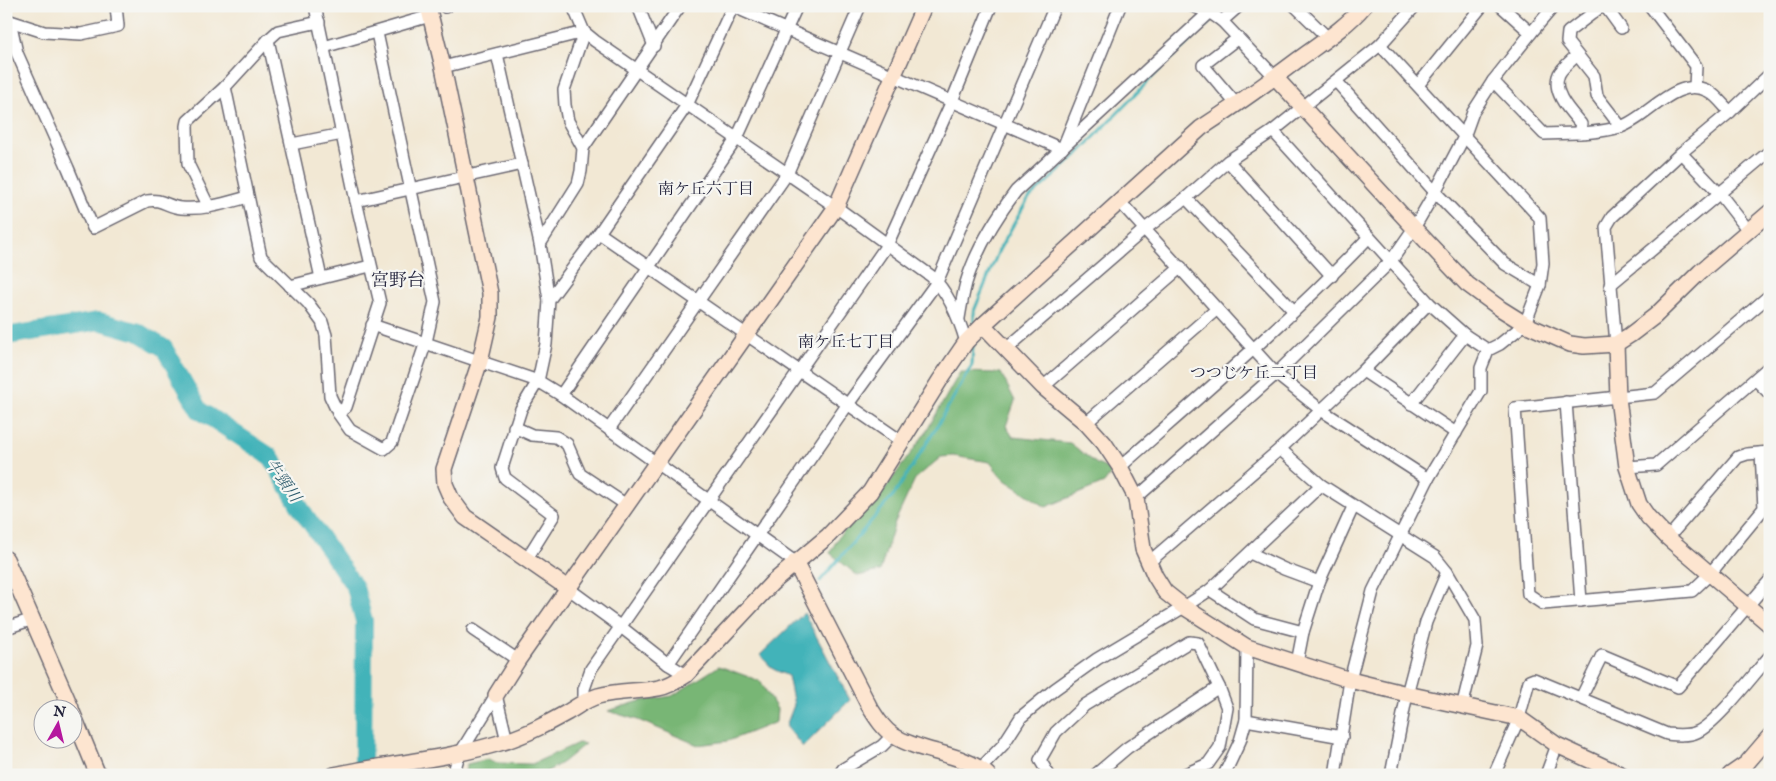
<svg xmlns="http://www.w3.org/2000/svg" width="1776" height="781" viewBox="0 0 1776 781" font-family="'IM FELL English','Noto Serif JP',serif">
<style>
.forest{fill:#78b675;stroke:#4d6c58}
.water{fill:#42b3b9;stroke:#326a7a}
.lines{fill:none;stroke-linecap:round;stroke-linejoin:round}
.stream{stroke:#42b3b9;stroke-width:3}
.river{stroke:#42b3b9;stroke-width:18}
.street-casing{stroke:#6b6771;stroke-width:14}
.secondary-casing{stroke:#6b6771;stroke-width:18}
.street{stroke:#fff;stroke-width:11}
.secondary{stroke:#fde5d0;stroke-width:15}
.labels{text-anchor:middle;stroke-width:4.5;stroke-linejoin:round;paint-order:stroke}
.neighbourhood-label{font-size:16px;fill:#22223b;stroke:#f6f6f2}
.water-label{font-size:16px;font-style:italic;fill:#2f5c6d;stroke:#f6f6f2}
.quarter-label{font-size:18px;fill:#22223b;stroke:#f6f6f2}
</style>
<rect width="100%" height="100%" fill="#f6f6f2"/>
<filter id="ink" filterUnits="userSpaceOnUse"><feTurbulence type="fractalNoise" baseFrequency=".02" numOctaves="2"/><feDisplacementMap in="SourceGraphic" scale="10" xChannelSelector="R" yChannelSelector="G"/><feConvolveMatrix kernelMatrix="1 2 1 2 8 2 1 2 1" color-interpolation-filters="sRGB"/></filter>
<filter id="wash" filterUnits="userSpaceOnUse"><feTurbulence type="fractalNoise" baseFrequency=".0096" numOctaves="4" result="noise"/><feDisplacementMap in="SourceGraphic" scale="20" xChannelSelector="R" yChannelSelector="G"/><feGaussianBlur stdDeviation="1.12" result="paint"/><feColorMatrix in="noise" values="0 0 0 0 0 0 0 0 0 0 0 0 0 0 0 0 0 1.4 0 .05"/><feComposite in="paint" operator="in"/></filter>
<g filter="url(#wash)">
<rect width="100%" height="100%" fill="#f2e8d4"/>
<!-- forest -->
<g class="forest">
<path d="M 960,372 L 1001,373 L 1015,401 L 1006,426 L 1013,437 L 1070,443 L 1097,464 L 1113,471 L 1104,483 L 1046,507 L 1002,478 L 990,462 L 953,456 L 941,457 L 915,479 L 895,522 L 880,571 L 858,576 L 830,553 L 839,536 L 882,493 L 926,432 Z"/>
<path d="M 719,666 L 760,681 L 777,709 L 776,722 L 728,741 L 698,745 L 638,720 L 608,711 L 640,701 L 672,696 Z"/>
<path d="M 578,743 L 585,744 L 563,762 L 541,775 L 464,775 L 467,764 L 489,759 L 497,763 L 532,764 Z"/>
</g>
<!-- water -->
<path class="water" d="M 804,613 L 850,700 L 803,747 L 786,726 L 794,705 L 788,676 L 773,669 L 760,655 Z"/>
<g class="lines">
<!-- stream -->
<g class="stream">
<path d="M 1218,15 L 1227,6"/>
<path d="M 974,327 L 974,311 L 999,250 L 1028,199 L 1076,156 L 1161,68 L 1213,19"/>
<path d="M 820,581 L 896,492 L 935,430 L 972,365 L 973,343"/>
</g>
<!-- river -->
<path class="river" d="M 6,336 L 99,321 L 138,332 L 164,348 L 199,410 L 271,457 L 301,509 L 355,587 L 364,621 L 363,775"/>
</g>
</g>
<g filter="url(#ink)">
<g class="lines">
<!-- street casing -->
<g class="street-casing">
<g id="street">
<path d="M 315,6 L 356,201 L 380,303 L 346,407 L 338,413"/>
<path d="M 573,6 L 584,32 L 595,41 L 836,207 L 931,276 C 949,293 959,318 966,342"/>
<path d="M 638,6 L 654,46"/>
<path d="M 732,6 L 1062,149"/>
<path d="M 1192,6 L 1209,12 L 1222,21 L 1275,77"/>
<path d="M 1295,6 L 1328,38"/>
<path d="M 1501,6 L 1531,33"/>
<path d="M 1602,6 L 1568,32 L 1567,42 L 1594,76 L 1597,96 L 1621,127"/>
<path d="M 1605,6 L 1621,28"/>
<path d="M 1650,6 L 1696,66 L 1695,87"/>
<path d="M 445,7 L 447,6"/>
<path d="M 6,19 L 10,21 L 17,53 L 68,168 L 93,228 L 147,201 C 161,198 168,207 181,208 C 205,210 226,203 248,197"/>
<path d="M 10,21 L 44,32 L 81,34 L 118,26 L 116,6"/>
<path d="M 1222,21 L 1239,6"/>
<path d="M 268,40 L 321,278"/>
<path d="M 324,47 L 430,16"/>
<path d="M 497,54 L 540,244 L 549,300 L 546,344 L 538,381 L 521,409 L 502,468 L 505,478 L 554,515 L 526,560"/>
<path d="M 1576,56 C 1571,61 1562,68 1559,74 C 1551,92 1570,111 1581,124 L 1579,133"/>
<path d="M 443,67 L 584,32"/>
<path d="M 1336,81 L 1435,192 L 1505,264 L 1540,285"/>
<path d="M 1493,81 L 1544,134 C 1568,133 1596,134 1620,127 C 1647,119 1676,75 1708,91 C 1716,95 1724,106 1730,112"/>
<path d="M 1418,85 L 1482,6"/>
<path d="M 225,87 L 261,257 L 308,303 L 322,322 L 326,335 L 330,396 L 338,413 L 350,430 L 384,449 L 392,442 L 426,342 L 435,302 L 377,33"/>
<path d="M 1237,105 L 1203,65 L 1238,38"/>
<path d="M 1273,131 L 1429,303 L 1465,335 L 1488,350"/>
<path d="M 292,144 L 342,134"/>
<path d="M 1064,145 L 1120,6"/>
<path d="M 583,148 L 680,6"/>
<path d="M 1681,153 L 1720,194 L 1748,230"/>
<path d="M 1228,161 L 1332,276"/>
<path d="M 1186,198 L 1294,311"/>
<path d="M 356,201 L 522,164"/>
<path d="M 1120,202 L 1276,374 L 1321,410 L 1428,479"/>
<path d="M 209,207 L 188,164 L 187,126 L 188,121 L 225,87 L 268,40 L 278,31 L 319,22"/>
<path d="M 599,233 L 901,441"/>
<path d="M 540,244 L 578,184 L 581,171 L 583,148 L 568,121 L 565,105 L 564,90 L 584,32"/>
<path d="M 1610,285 L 1770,151"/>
<path d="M 290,286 L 370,266"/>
<path d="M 549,300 L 599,233 L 687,105 L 733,6"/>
<path d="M 959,318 C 961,306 963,294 966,283 C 976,250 995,219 1016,191 L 1216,6"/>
<path d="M 372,325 L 538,381 L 561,395 L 795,562"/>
<path d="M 1616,344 L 1606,227 L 1612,217 L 1681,153 L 1730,112 L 1770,74"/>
<path d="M 1005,350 L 1145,229 L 1186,198 L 1228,161 L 1273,131 L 1380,45 L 1415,6"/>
<path d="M 1363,371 L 1456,433"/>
<path d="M 1756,380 L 1770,394"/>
<path d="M 1043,387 L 1181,267"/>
<path d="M 561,395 L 737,138 L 797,6"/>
<path d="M 1566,402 L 1581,601"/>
<path d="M 1411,404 L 1465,335"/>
<path d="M 1086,423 L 1217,309"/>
<path d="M 514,427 L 532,435 L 556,437 L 567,444 L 580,474 L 628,506"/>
<path d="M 609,429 L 787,174 L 860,6"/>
<path d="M 1280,449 L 1321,485 L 1435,557 L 1447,572 L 1475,620 L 1477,646 L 1462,707"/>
<path d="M 1761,453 L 1764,508 L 1709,575 L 1692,591 L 1543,604 L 1528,594 L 1515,408 L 1655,393 L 1770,295"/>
<path d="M 1120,467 C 1205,392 1291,319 1369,237"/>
<path d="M 1627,467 L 1656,465 L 1770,366"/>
<path d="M 1136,498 L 1276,374 L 1391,261 L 1414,228 L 1435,192 L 1464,137 L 1473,112 L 1493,81 L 1531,33 L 1554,6"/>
<path d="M 1668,538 L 1738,457 L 1747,454 L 1770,452"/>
<path d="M 1250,553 L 1284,569 L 1319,582"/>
<path d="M 1148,563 L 1280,449 L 1363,371 L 1429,303"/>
<path d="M 569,589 L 621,627 L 668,664 L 686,675"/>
<path d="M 1210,590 L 1254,619 L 1303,632"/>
<path d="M 6,628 L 33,619"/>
<path d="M 473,630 L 518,660"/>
<path d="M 1297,663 L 1303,632 L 1319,582 L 1353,507"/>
<path d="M 668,664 L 848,404 L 937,282 L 1055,6"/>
<path d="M 496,695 L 507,741"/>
<path d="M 1581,698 L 1602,655 L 1678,687 L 1770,580"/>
<path d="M 584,701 L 584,689 L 591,669 L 887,245 L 952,101 L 991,6"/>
<path d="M 1246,720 L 1342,737"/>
<path d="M 981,768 L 1003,745 L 1021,717 L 1055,689 L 1097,659 L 1184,607 L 1210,590 L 1321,485"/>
<path d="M 453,775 L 459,755 L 496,695"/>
<path d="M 839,775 L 843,769 L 882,746 L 893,735"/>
<path d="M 1049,775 L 1040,760 L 1056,732 L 1085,705 L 1189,642 L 1198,643 L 1219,687 L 1227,708 L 1220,747 L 1208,764 L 1183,775"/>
<path d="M 1095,775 L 1127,748 L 1219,687"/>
<path d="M 1224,775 L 1240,741 L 1246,720 L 1247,647"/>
<path d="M 1335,775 L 1350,680 L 1373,591 L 1428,479 L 1481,391 L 1481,368 L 1488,350 L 1500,344 L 1525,324 L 1540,285 L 1543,263 L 1540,218 L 1380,45"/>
<path d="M 1391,775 L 1407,694 L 1426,622 L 1447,572"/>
<path d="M 1494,775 L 1519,718 L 1529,681 L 1534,679 L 1667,734 C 1677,735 1688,736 1697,732 C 1716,724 1754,674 1770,656"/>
<path d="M 1546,775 L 1557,745"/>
</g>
</g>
<!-- secondary casing -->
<g class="secondary-casing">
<g id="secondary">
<path d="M 428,6 L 443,67 L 490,293 L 490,317 L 480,361 L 444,469 L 445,484 L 451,498 L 465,517 L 569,589"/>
<path d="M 1275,77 L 1414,228 L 1467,284 L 1501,309 L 1525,324 L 1570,344 L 1584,346 L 1616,344 L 1630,335 L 1655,316 L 1700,272 L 1770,212"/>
<path d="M 983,325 L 1043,387 L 1086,423 L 1104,443 L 1120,467 L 1136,498 L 1143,549 L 1155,576 L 1165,592 L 1184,607 L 1247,647 L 1350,680 L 1407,694 L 1519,718 L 1557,745 L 1622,775"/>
<path d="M 1616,344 L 1618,398 L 1627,467 L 1639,504 L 1648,517 L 1668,538 L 1770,625"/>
<path d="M 6,559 L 71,708"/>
<path d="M 795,562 L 869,706 C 876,717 883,729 894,736 C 923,754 963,752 988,775"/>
<path d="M 496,695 L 518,660 L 836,207 L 924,6"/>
<path d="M 72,712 L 98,775"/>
<path d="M 334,775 C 391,763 450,759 506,741 C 528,734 548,723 568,712 C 580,705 585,700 598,696 C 618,690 639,692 659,688 C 669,686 677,681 686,675 L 772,583 L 828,536 L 870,492 L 940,380 L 966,342 L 983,325 L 1201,128 C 1235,106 1267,83 1299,59 C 1321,43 1346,27 1364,6"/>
<path d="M 1730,775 L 1746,764 L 1770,736"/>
</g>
</g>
<!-- street -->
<use href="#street" class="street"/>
<!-- secondary -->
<use href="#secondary" class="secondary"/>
</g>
</g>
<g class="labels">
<!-- neighbourhood labels -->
<g class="neighbourhood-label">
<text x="706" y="194">南ケ丘六丁目</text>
<text x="846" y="347">南ケ丘七丁目</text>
<text x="1254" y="378">つつじケ丘二丁目</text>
</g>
<!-- water labels -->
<g class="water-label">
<text transform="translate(284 480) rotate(55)" y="6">牛頸川</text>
</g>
<!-- quarter labels -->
<g class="quarter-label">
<text x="398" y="286">宮野台</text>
</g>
</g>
<!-- margin -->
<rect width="1776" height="781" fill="none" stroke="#f6f6f2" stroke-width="25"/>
<!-- north arrow -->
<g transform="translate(58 724) rotate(8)"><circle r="24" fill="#f6f6f2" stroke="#a1a1a9"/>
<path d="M0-4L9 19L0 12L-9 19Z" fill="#b5179e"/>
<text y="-8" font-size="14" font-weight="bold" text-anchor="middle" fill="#22223b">N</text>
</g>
</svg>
